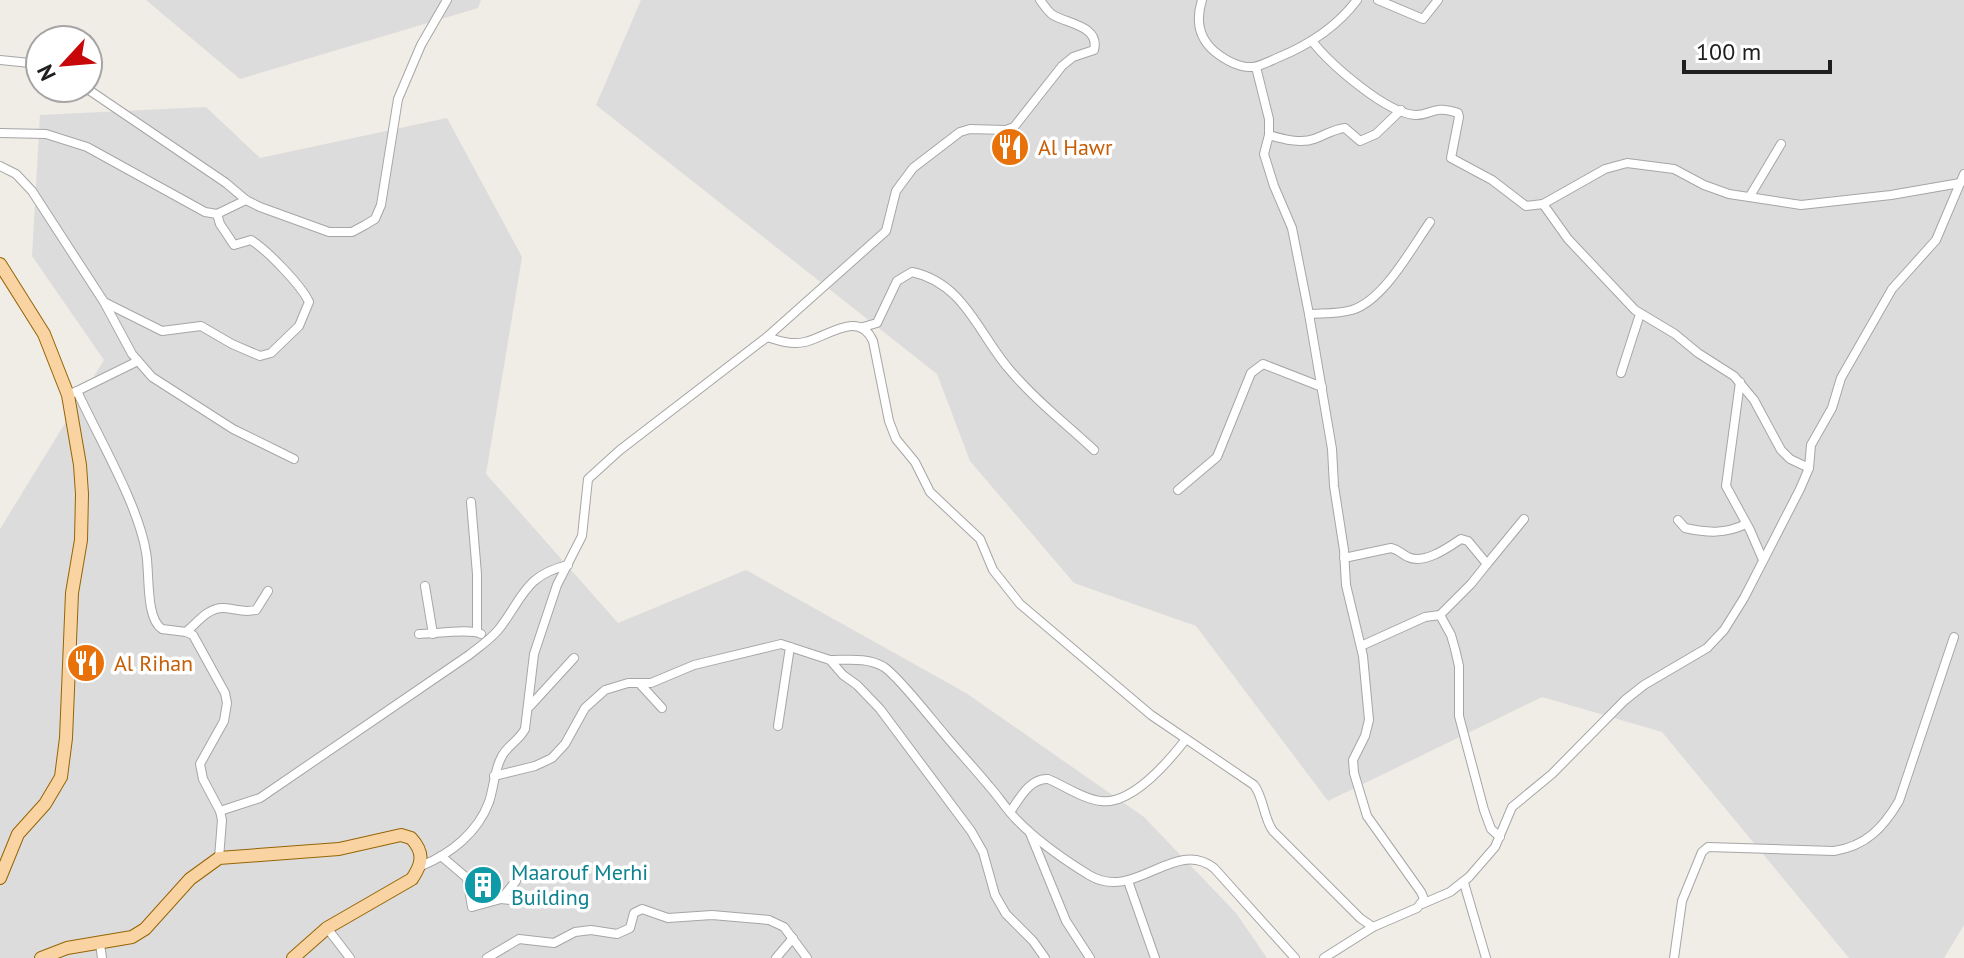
<svg xmlns="http://www.w3.org/2000/svg" width="1964" height="958" viewBox="0 0 1964 958" font-family="'PT Sans',sans-serif">
<style>
.residential{fill:#dddcdc}
.lines{fill:none;stroke-linecap:round;stroke-linejoin:round}
.minor-casing{stroke:#a6a6a6;stroke-width:10}
.primary-casing{stroke:#956505;stroke-width:14}
.minor{stroke:#fff;stroke-width:8}
.primary{stroke:#f9d3a2;stroke-width:12}
.labels{text-anchor:middle;stroke-width:7;stroke-linejoin:round;paint-order:stroke}
.food-label{font-size:22px;fill:#c56008;stroke:#fff;text-anchor:start}
.culture-label{font-size:22px;fill:#0d838f;stroke:#fff;text-anchor:start}
</style>
<rect width="100%" height="100%" fill="#f0ece6"/>
<!-- residential -->
<g class="residential">
<path d="M 146,0 L 481,0 L 478,8 L 240,79 Z"/>
<path d="M 641,0 L 1964,0 L 1964,925 L 1944,958 L 1849,958 L 1662,732 L 1542,697 L 1328,801 L 1196,626 L 1074,583 L 970,461 L 937,374 L 596,105 Z"/>
<path d="M 206,107 L 260,158 L 447,118 L 522,257 L 486,474 L 618,623 L 746,570 L 966,693 L 1144,817 L 1236,913 L 1267,958 L 0,958 L 0,529 L 104,360 L 32,256 L 40,115 Z"/>
</g>
<g class="lines">
<!-- minor casing -->
<g class="minor-casing">
<g id="minor">
<path d="M 1040,0 C 1044,5 1048,12 1053,15 C 1068,24 1100,26 1094,50 L 1073,57 L 1062,66 L 1014,127 L 1006,130 L 970,129 L 960,132 L 913,168 L 896,191 L 886,231 L 767,337 C 779,341 792,345 805,342 C 827,337 859,309 873,341 L 889,421 L 896,439 L 915,462 L 930,492 L 980,539 L 993,570 L 1020,604 L 1151,715 L 1254,785 C 1264,798 1263,817 1273,831 L 1360,918 L 1373,927 L 1417,908 L 1424,899 L 1421,892 L 1367,816 L 1354,773 L 1353,760 L 1365,736 L 1369,720 L 1363,656 L 1346,585 L 1344,550 L 1334,486 L 1332,449 L 1309,314 L 1292,228 L 1274,186 L 1264,154 L 1269,135 L 1269,119 L 1256,67"/>
<path d="M 1202,0 C 1196,19 1198,37 1214,51 C 1225,60 1238,68 1253,67 C 1261,66 1270,61 1277,58 C 1309,45 1336,28 1357,0"/>
<path d="M 1378,0 L 1423,19 L 1438,0"/>
<path d="M 1312,41 C 1330,64 1386,113 1415,115 C 1430,116 1433,104 1458,113 L 1459,117 L 1451,158 L 1492,180 L 1526,206 L 1543,204 L 1605,169 L 1627,163 L 1674,169 L 1704,185 L 1729,194 L 1801,205 L 1891,195 L 1960,183"/>
<path d="M 0,60 L 40,64"/>
<path d="M 86,88 L 226,183 L 246,200 L 260,207 L 329,232 L 352,232 L 365,225 L 375,219 L 381,205 L 398,99 L 421,45 L 447,0"/>
<path d="M 0,133 L 46,134 L 87,147 L 205,212 L 217,214 L 246,200"/>
<path d="M 1269,135 C 1283,139 1301,144 1314,139 C 1325,135 1334,129 1345,128 L 1360,141 L 1376,134 L 1401,110"/>
<path d="M 0,166 L 16,174 L 32,191 L 104,302 L 132,354 L 152,377 L 233,429 L 294,459"/>
<path d="M 1750,196 L 1781,144"/>
<path d="M 1543,204 L 1568,239 L 1635,310 L 1675,334 L 1698,353 L 1734,376 L 1754,400 L 1781,450 L 1790,459 L 1809,468"/>
<path d="M 106,303 L 162,331 L 201,326 L 232,344 L 260,356 L 271,353 L 299,326 L 309,302 C 301,285 267,250 251,240 L 234,245 L 220,224 L 217,214"/>
<path d="M 1309,314 C 1323,313 1338,314 1352,310 C 1384,300 1411,249 1430,222"/>
<path d="M 863,327 L 877,323 L 897,281 L 912,272 C 964,283 978,333 1009,369 C 1034,399 1066,424 1094,450"/>
<path d="M 1621,373 L 1640,314"/>
<path d="M 1740,382 L 1726,486 L 1750,530 L 1763,560"/>
<path d="M 77,391 L 138,361"/>
<path d="M 68,395 L 77,391 C 98,437 138,504 146,552 C 150,572 145,618 162,629 L 186,632 L 193,635 L 225,693 L 227,703 L 224,721 L 200,764 L 203,779 L 220,811 L 222,820 L 219,858"/>
<path d="M 1178,490 L 1217,457 L 1251,373 L 1263,364 L 1322,387"/>
<path d="M 471,502 L 477,574 L 477,631"/>
<path d="M 1678,520 L 1685,528 C 1708,533 1725,534 1746,524"/>
<path d="M 1344,558 L 1391,548 C 1400,550 1401,554 1408,557 C 1424,565 1449,547 1461,539 L 1468,541 L 1487,564 L 1471,584 L 1440,615"/>
<path d="M 1487,564 L 1524,519"/>
<path d="M 425,586 L 433,634"/>
<path d="M 186,632 C 197,623 208,607 224,608 C 237,609 243,613 256,610 L 268,591"/>
<path d="M 419,634 C 434,634 471,628 481,634"/>
<path d="M 1361,646 L 1425,617 L 1440,615 L 1451,635 L 1455,649 L 1459,666 L 1459,716 L 1484,810 L 1491,829 L 1500,837"/>
<path d="M 830,660 C 847,660 868,657 884,667 C 899,677 932,720 945,735 C 960,753 975,769 989,786 C 999,797 1006,809 1016,819 C 1037,841 1063,859 1089,875 C 1135,903 1174,837 1214,868 L 1295,958"/>
<path d="M 640,684 L 662,708"/>
<path d="M 530,706 L 574,658"/>
<path d="M 778,726 L 790,647"/>
<path d="M 494,776 L 535,766 L 552,758 L 565,744 L 585,708 L 605,690 L 628,683 L 651,683 L 694,665 L 781,644 L 830,660 L 843,675 L 857,685 L 880,709 L 971,831 L 983,852 L 995,895 L 1006,914 L 1033,941 L 1045,958"/>
<path d="M 220,811 L 260,798 L 469,655 C 479,647 491,639 499,629 C 523,598 525,575 568,565"/>
<path d="M 1010,812 C 1020,798 1030,778 1048,779 C 1065,786 1083,799 1101,801 C 1132,805 1169,761 1186,739"/>
<path d="M 1030,833 L 1066,921 L 1090,958"/>
<path d="M 441,856 L 467,878 L 472,907 L 501,899 L 516,881"/>
<path d="M 421,866 C 451,854 478,832 489,802 C 494,787 494,772 501,758 C 506,746 519,741 525,729 L 534,654 L 557,585 L 582,536 L 588,479 L 620,450 L 767,337"/>
<path d="M 1128,881 L 1155,958"/>
<path d="M 1464,883 L 1486,958"/>
<path d="M 501,899 L 542,903"/>
<path d="M 1422,904 L 1450,892 L 1469,877 L 1495,847 L 1512,807 L 1552,774 L 1625,700 L 1644,685 L 1707,648 L 1724,630 L 1744,598 L 1800,489 L 1809,468 L 1811,445 L 1832,408 L 1841,378 L 1892,289 L 1936,240 L 1964,174"/>
<path d="M 327,928 L 350,958"/>
<path d="M 100,944 L 102,958"/>
<path d="M 487,958 L 519,939 L 554,943 L 575,932 L 591,930 L 617,934 L 630,928 L 634,913 L 642,909 L 668,918 L 712,915 L 769,920 L 784,927 L 807,958"/>
<path d="M 776,958 L 793,938"/>
<path d="M 1324,958 L 1373,927"/>
<path d="M 1674,958 L 1682,901 L 1702,852 L 1708,847 L 1834,851 C 1866,846 1883,828 1899,801 L 1954,637"/>
</g>
</g>
<!-- primary casing -->
<g class="primary-casing">
<g id="primary">
<path d="M 0,264 L 44,334 L 68,395 L 80,465 L 82,494 L 81,540 L 72,593 L 66,738 L 61,777 L 45,804 L 18,834 L 0,878"/>
<path d="M 41,958 L 67,948 L 132,937 L 145,929 L 190,879 L 219,858 L 339,849 L 401,835 L 411,838 C 425,853 422,864 412,879 L 327,928 L 293,958"/>
</g>
</g>
<!-- minor -->
<use href="#minor" class="minor"/>
<!-- primary -->
<use href="#primary" class="primary"/>
</g>
<!-- icons -->
<defs>
<g id="restaurant-disc" transform="scale(2)"><circle r="9.5" fill="#e8710a" stroke="#fff"/><path d="M-5-6h1v4h1v-4h1v4h1v-4h1v5L-1.5 .5V6h-2V.5L-5-1ZM5-6V6H3V1.5H1.5Q1.5-4 5-6Z" fill="#fff"/></g>
<g id="building-disc" transform="scale(2)"><circle r="9.5" fill="#0f9aa8" stroke="#fff"/><path d="M-4-6H4V6H1V3H-1V6H-4ZM-2.5-4.3h1.7v1.8h-1.7ZM.8-4.3h1.7v1.8H.8ZM-2.5-1h1.7V.8h-1.7ZM.8-1h1.7V.8H.8Z" fill="#fff"/></g>
</defs>
<g fill-rule="evenodd">
<use href="#restaurant-disc" x="1010" y="147"/>
<use href="#restaurant-disc" x="86" y="663"/>
<use href="#building-disc" x="483" y="885"/>
</g>
<g class="labels">
<!-- food labels -->
<g class="food-label">
<text x="1038" y="155">Al Hawr</text>
<text x="114" y="671">Al Rihan</text>
</g>
<!-- culture labels -->
<g class="culture-label">
<text x="511" y="880">Maarouf Merhi<tspan x="511" dy="25">Building</tspan></text>
</g>
</g>
<!-- north arrow -->
<g transform="translate(64 64) rotate(244)"><circle r="38" fill="#ffffff" stroke="#a5a5a5" stroke-width="2"/>
<path d="M0-6L14 30L0 20L-14 30Z" fill="#c70708"/>
<text y="-12" font-size="22" font-weight="bold" text-anchor="middle" fill="#1f1f1f">N</text>
</g>
<!-- scale -->
<path d="M1684 60v12h146v-12" fill="none" stroke="#1f1f1f" stroke-width="4"/>
<text x="1696" y="60" font-size="24" fill="#1f1f1f" stroke="#ffffff" stroke-width="6" paint-order="stroke">100 m</text>
</svg>
